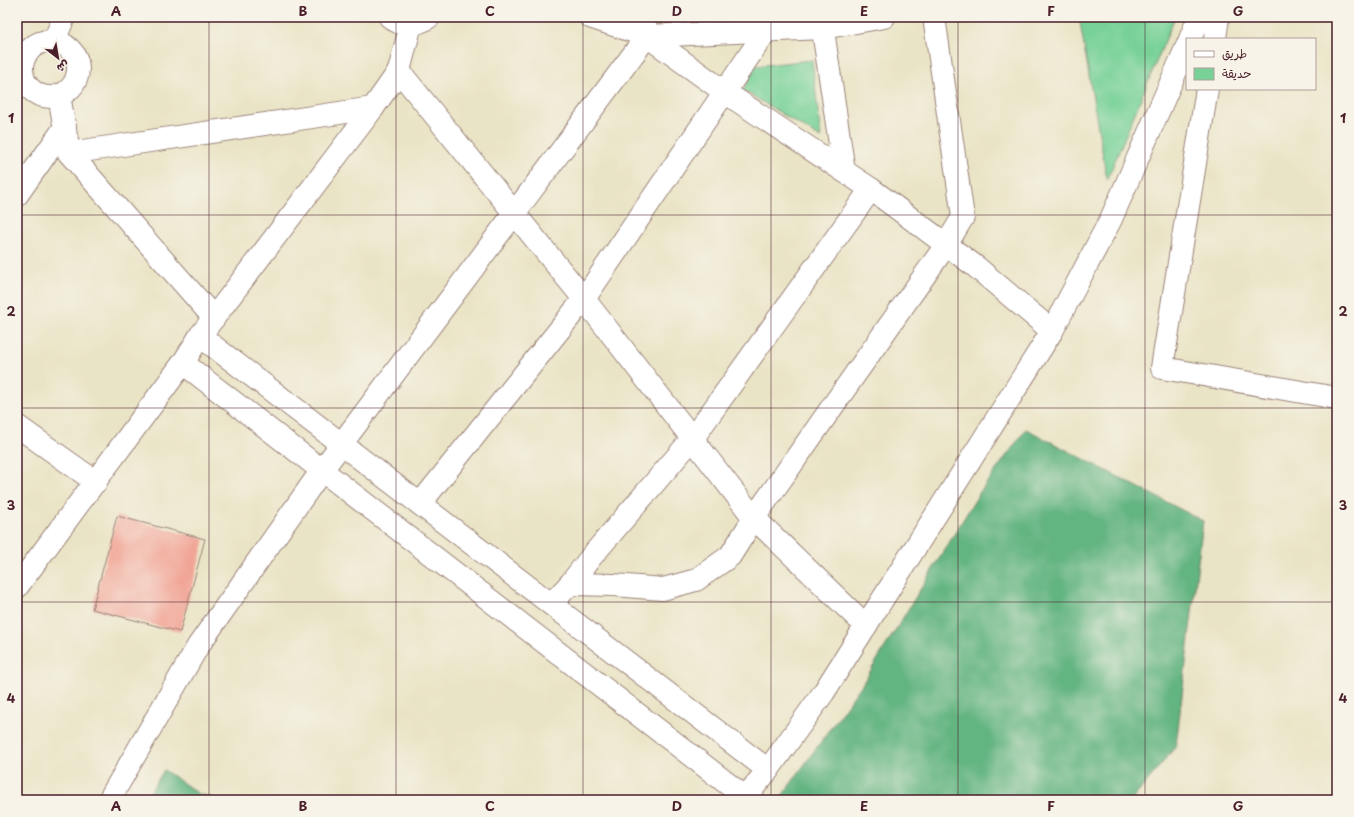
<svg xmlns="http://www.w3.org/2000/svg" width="1354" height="817" viewBox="0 0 1354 817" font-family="'Playpen Sans','Playpen Sans Arabic',sans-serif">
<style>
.green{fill:#78d298;stroke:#617862}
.forest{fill:#62b480;stroke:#566a56}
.building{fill:#f1a596}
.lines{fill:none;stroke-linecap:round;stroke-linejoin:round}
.street-casing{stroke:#9a8278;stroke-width:24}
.secondary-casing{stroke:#9a8278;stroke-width:24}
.street{stroke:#fff;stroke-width:22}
.secondary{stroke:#fff;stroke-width:22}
.grid{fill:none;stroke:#4a1f2b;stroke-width:1;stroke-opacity:0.55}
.neatline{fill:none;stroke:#4a1f2b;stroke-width:1.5}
.grid-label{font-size:13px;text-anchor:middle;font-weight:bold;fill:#4a1f2b}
</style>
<rect width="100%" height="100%" fill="#f7f3e8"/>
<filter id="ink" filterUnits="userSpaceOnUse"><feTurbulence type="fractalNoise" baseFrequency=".025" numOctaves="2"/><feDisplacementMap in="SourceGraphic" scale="8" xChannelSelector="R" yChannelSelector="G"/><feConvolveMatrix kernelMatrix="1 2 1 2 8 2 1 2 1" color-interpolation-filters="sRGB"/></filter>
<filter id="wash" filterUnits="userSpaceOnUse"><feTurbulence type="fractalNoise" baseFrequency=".012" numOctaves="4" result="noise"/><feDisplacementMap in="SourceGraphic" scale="16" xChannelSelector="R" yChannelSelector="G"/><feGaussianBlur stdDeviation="0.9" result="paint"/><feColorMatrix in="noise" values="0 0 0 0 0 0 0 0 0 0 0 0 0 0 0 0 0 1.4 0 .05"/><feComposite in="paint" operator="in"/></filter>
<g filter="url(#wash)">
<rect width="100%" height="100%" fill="#eae4c6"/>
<!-- green -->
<g class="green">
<path d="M 1079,17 L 1175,17 L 1107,180 Z"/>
<path d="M 812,60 L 821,138 L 743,90 L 756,66 Z"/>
</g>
<!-- forest -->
<g class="forest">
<path d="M 1026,429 L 1203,521 L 1176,746 L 1132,800 L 779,800 L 863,683 L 980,492 Z"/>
<path d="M 164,770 L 199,794 L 219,800 L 145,800 Z"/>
</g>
<g id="blocks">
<!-- building -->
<path class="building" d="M 117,516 L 205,539 L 180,632 L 92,609 Z"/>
</g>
</g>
<g filter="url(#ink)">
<use href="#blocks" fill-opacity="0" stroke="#9a8278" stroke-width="1"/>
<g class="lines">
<!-- street casing -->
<g class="street-casing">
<g id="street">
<path d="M 590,17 L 647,36 L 644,17"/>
<path d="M 821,17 L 844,171"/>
<path d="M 647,36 L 823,28 L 884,17"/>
<path d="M 1190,39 L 1199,17"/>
<path d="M 1215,39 L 1218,17"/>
<path d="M 54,41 L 64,17"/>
<circle cx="50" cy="69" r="28"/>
<path d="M 399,71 L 584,299 L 754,518 L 866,626"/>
<path d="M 1207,89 L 1162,368 L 1337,398"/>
<path d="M 59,95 L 69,153 L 373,108"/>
<path d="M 69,153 L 214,318"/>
<path d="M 871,189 L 975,266 L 1052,331"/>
<path d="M 17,195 L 65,127"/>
<path d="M 17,426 L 96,482"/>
<path d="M 420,504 L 584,299 L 766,31"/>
<path d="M 570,584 L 614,585 L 663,589 L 696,580 L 730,556 L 754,518 L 946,245 L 963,217 L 934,17"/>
<path d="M 17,587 L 183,363"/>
<path d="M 551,604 L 570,584 L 591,557 L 693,438 L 871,189 L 726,93 L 647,36"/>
<path d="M 768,770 L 824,692 L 1052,331 L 1111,219 L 1187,46"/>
<path d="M 109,800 L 198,646 L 322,470 L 647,36"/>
</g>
</g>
<!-- secondary casing -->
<g class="secondary-casing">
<g id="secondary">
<path d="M 390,17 C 402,28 417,25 429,17"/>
<path d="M 411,24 L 399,71 L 373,108 L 200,336 L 183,363 L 746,798"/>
<path d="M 200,336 L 768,770 L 743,800"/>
</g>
</g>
<!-- street -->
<use href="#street" class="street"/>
<!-- secondary -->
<use href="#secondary" class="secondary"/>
</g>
</g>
<!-- grid -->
<path class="grid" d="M 209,17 L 209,800M 396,17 L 396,800M 583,17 L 583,800M 771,17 L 771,800M 958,17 L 958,800M 1145,17 L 1145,800M 17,215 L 1337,215M 17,408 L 1337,408M 17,602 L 1337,602"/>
<!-- margin -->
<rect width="1354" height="817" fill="none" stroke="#f7f3e8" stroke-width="44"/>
<!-- legend -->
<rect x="1186" y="38" width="130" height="52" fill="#f7f3e8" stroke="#b29e9c"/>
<rect x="1194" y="51" width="20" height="6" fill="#ffffff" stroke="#b29e9c"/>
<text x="1222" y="58" font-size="12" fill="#4a1f2b">طريق</text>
<rect x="1194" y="68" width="20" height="12" fill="#78d298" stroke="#b29e9c"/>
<text x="1222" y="78" font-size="12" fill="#4a1f2b">حديقة</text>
<!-- north arrow -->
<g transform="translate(58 58) rotate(149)" stroke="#f7f3e8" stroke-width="3" paint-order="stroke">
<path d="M0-3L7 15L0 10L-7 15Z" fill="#4a1f2b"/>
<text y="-6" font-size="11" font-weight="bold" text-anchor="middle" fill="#4a1f2b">ش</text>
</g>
<rect x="22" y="22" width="1310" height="773" class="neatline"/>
<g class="grid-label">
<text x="116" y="16">A</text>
<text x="303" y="16">B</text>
<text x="490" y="16">C</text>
<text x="677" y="16">D</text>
<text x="864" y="16">E</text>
<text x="1051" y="16">F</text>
<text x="1238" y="16">G</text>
<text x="11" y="123">1</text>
<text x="1343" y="123">1</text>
<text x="11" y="316">2</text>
<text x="1343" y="316">2</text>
<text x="11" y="510">3</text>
<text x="1343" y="510">3</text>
<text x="11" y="703">4</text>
<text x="1343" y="703">4</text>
<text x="116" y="811">A</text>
<text x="303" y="811">B</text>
<text x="490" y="811">C</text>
<text x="677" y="811">D</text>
<text x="864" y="811">E</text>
<text x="1051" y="811">F</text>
<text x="1238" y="811">G</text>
</g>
</svg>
